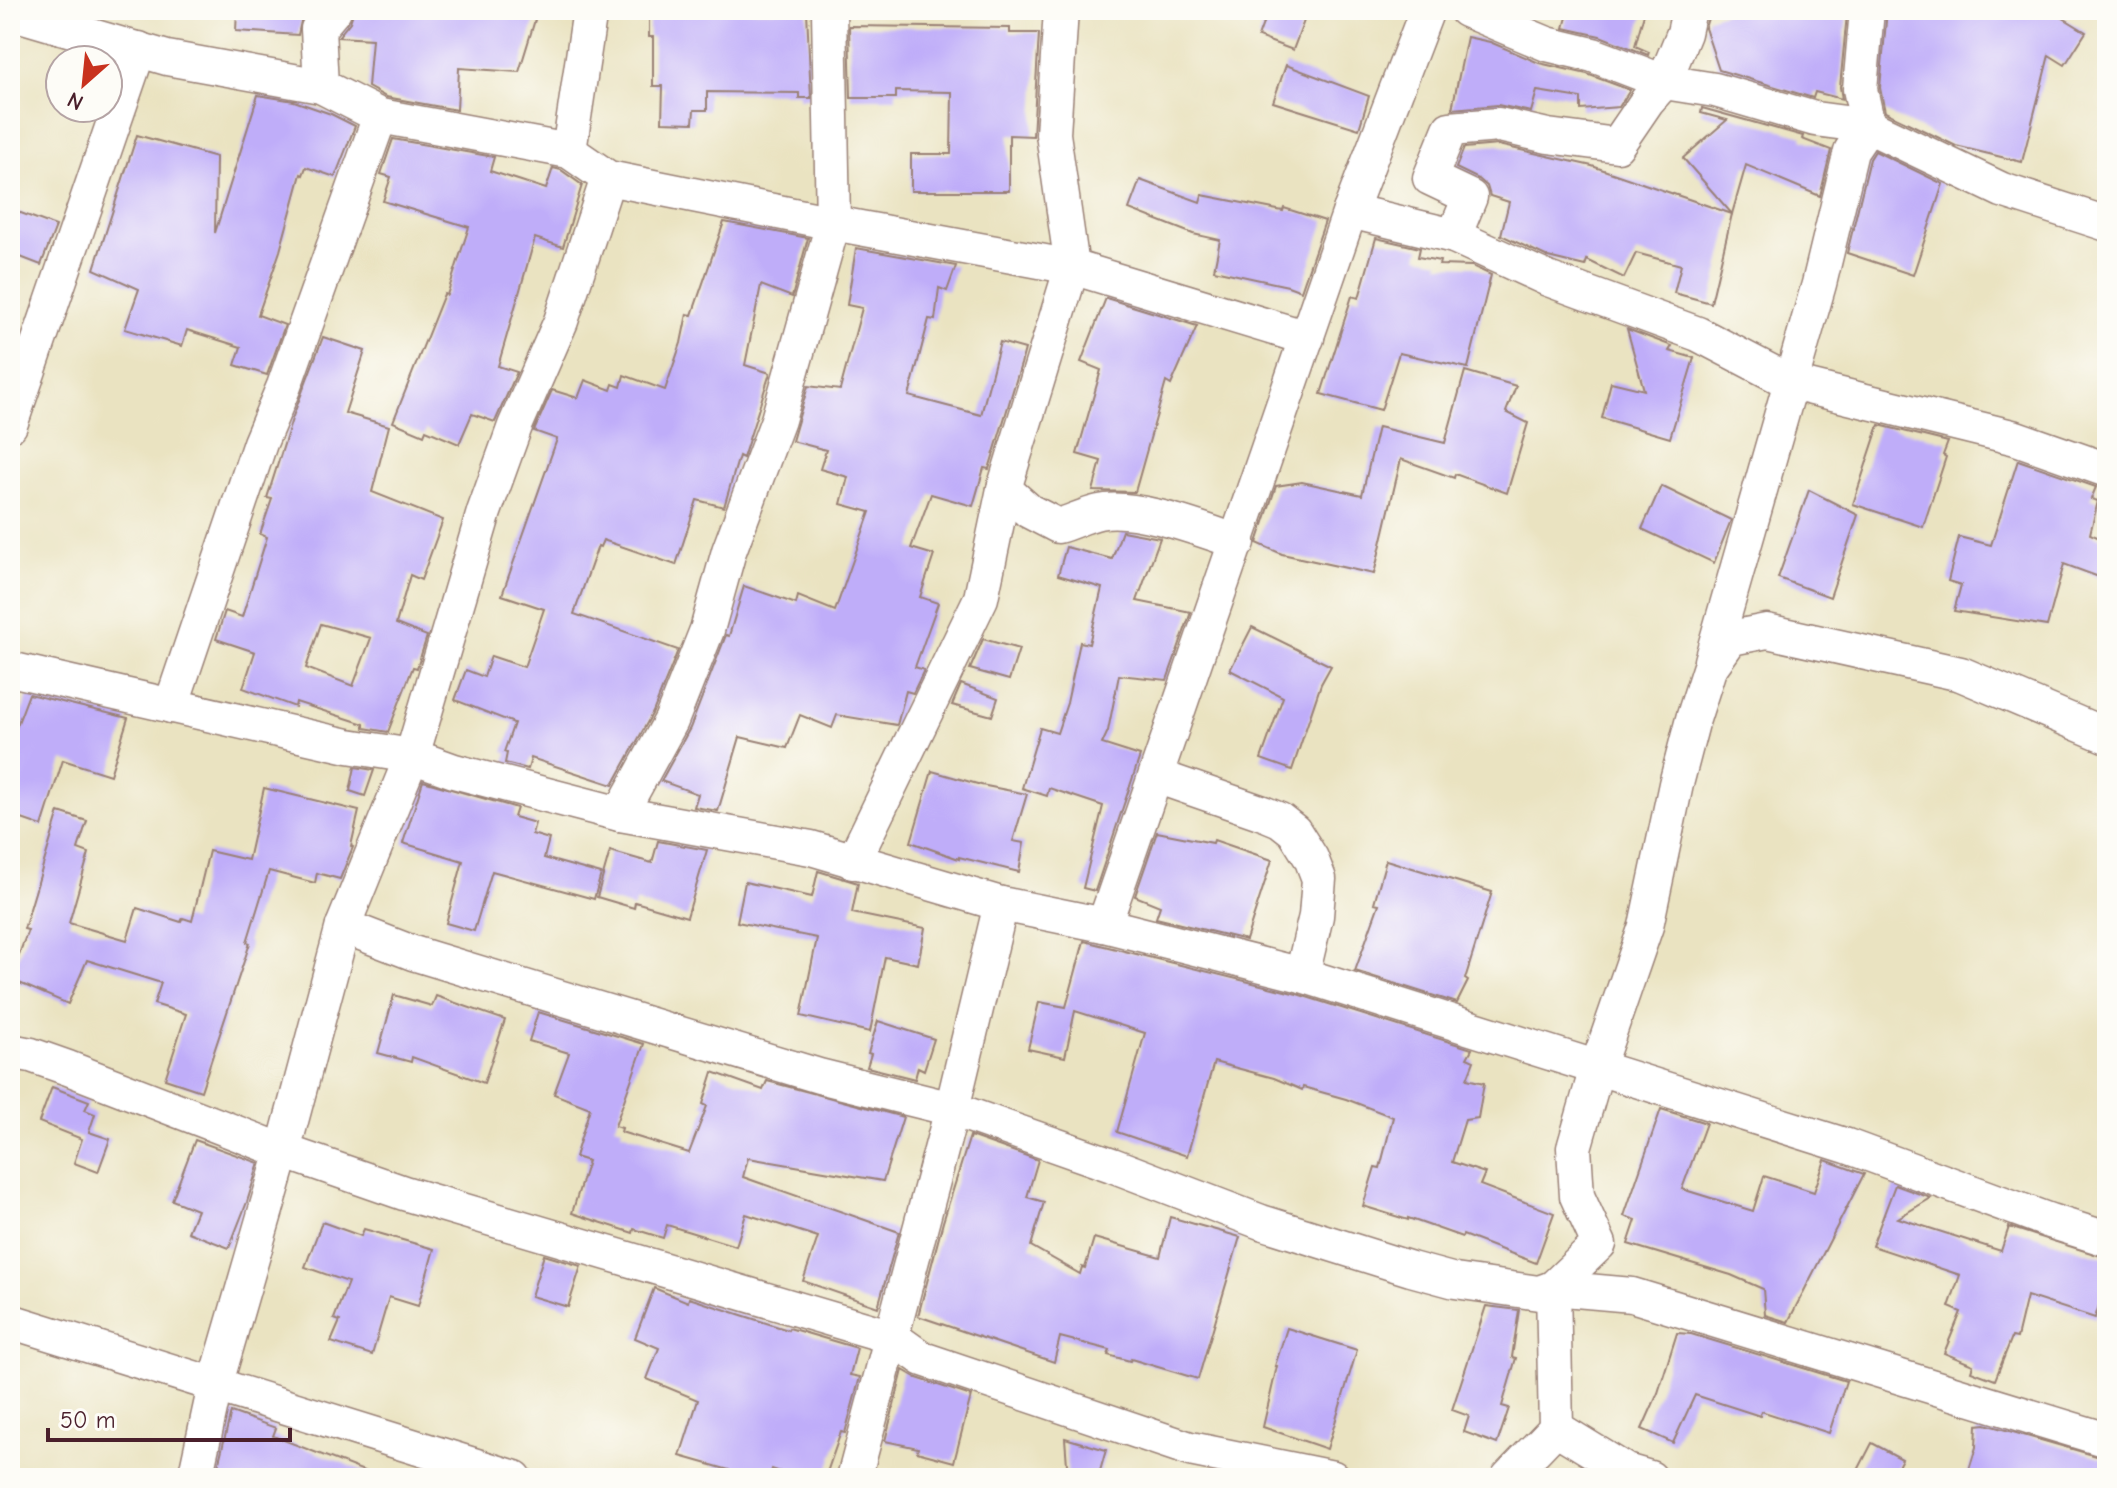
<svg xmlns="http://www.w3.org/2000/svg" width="2117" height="1488" viewBox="0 0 2117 1488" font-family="'Comic Neue',sans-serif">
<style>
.building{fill:#bfadf9;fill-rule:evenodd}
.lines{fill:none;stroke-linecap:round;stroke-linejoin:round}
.minor-casing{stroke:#9a8176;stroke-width:37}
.minor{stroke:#fff;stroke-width:34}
</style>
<rect width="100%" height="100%" fill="#fdfcf7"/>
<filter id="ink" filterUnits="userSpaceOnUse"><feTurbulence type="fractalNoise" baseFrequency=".0125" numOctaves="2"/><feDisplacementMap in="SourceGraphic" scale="16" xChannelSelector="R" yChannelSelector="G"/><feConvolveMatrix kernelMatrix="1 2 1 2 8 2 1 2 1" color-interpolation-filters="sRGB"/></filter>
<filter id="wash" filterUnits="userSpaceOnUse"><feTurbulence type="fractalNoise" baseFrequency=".006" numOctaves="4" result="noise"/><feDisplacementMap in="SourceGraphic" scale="32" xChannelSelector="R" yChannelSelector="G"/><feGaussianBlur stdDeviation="1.8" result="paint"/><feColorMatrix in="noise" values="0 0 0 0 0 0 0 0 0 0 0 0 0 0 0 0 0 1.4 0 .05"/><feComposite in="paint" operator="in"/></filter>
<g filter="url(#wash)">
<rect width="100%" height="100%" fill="#eae3c1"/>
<g id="blocks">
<!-- building -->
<g class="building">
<path d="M 237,10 L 308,10 L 302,17 L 298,35 L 236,31 Z"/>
<path d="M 354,10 L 538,10 L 519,72 L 459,68 L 457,110 L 386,97 L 368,87 L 372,39 L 338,37 L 350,22 Z"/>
<path d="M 649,10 L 807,11 L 811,98 L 799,98 L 799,93 L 707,92 L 707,110 L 694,110 L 693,123 L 662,122 L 663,86 L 653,86 L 653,37 L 649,37 Z"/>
<path d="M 1268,10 L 1308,10 L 1293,50 L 1258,37 Z"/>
<path d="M 1569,10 L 1645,10 L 1635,46 L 1649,52 L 1648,55 L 1600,36 L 1564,28 Z"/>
<path d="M 1734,10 L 1832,10 L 1847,14 L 1840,87 L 1842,99 L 1815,92 L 1813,98 L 1719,70 L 1705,28 L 1708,18 Z"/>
<path d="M 1887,10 L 2050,10 L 2086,32 L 2065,65 L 2049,55 L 2022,162 L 1956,146 L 1885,112 L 1880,88 Z"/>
<path d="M 849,26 L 1010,28 L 1010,33 L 1039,33 L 1033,136 L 1009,135 L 1009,191 L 911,191 L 911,154 L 951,154 L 952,92 L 896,91 L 896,98 L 851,98 Z"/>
<path d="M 1467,37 L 1490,42 L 1539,63 L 1587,74 L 1630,90 L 1619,107 L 1581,110 L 1581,98 L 1537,91 L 1531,112 L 1498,105 L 1452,109 Z"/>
<path d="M 1286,65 L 1369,96 L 1359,129 L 1273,102 Z"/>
<path d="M 258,95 L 294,101 L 331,114 L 355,126 L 335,177 L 306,167 L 303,175 L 301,174 L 280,251 L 258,315 L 285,325 L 267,375 L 235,365 L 241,347 L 187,330 L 182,346 L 125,329 L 139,289 L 94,269 L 137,135 L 216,157 L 215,233 Z"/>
<path d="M 1702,108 L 1803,136 L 1802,139 L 1831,150 L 1820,196 L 1746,165 L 1732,214 L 1683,158 L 1727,120 L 1701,113 Z"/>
<path d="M 393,139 L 494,157 L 490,171 L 546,189 L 553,168 L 561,170 L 582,185 L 563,247 L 535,238 L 498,366 L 517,372 L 495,422 L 472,414 L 459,444 L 426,430 L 424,435 L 393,422 L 444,294 L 447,295 L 469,227 L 383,201 L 391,177 L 381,174 Z"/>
<path d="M 1498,145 L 1592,166 L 1732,214 L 1711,303 L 1674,293 L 1681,265 L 1636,253 L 1624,278 L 1587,260 L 1585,266 L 1548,257 L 1501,235 L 1509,202 L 1490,196 L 1487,186 L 1479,179 L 1456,168 L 1464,148 Z"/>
<path d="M 1875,151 L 1943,184 L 1913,275 L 1847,253 L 1870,159 Z"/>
<path d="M 1140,180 L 1200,202 L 1202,195 L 1283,211 L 1284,208 L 1325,221 L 1301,291 L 1288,286 L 1214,270 L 1220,240 L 1193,234 L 1129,209 Z"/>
<path d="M 10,209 L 56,226 L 41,265 L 10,253 Z"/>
<path d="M 724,222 L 808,238 L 792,297 L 761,285 L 745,365 L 770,373 L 743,458 L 739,456 L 724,507 L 697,500 L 676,565 L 603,540 L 600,547 L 598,546 L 574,614 L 678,650 L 653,712 L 613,785 L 531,758 L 528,769 L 505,763 L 507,753 L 504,752 L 514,723 L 455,700 L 466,670 L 484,677 L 491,656 L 524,667 L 544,609 L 502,595 L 557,439 L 534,431 L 552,390 L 578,398 L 585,380 L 611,390 L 613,384 L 621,387 L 624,375 L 665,390 L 681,343 L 687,314 L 692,315 Z"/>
<path d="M 1376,238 L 1420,248 L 1418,257 L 1440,261 L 1439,265 L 1472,266 L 1491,275 L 1468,368 L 1399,353 L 1381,410 L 1321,394 L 1352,296 L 1359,298 Z"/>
<path d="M 856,248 L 956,266 L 947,291 L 939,288 L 935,320 L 929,319 L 909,396 L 981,415 L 1000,342 L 1025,349 L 1021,364 L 989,469 L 984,468 L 973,506 L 931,494 L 911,548 L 934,555 L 920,597 L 938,603 L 915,667 L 924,670 L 913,693 L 906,691 L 897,725 L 837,715 L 832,728 L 800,715 L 787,748 L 740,737 L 718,811 L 694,807 L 698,794 L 661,781 L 690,728 L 726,635 L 729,636 L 744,586 L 796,604 L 798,596 L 835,611 L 870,512 L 841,504 L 848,477 L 820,469 L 826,450 L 792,441 L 808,386 L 840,390 L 862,308 L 847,305 Z"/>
<path d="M 1106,298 L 1197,326 L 1171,385 L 1166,382 L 1135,492 L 1093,491 L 1101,461 L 1077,454 L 1101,370 L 1081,362 Z"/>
<path d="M 1627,329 L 1672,346 L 1669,351 L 1694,358 L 1670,438 L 1602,418 L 1611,382 L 1644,390 Z"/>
<path d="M 323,337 L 365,351 L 345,413 L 389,426 L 372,492 L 443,520 L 421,580 L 410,575 L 396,624 L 427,636 L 417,668 L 413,667 L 388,732 L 364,728 L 364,724 L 296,702 L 295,707 L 243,688 L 255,652 L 216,639 L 225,611 L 242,617 L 267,537 L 260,534 L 272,499 L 267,498 L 292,419 ZM 321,624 L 371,638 L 353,686 L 306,668 Z"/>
<path d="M 1465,371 L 1516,386 L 1506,412 L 1528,423 L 1507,493 L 1455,474 L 1454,478 L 1401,459 L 1374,574 L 1282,554 L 1257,543 L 1276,486 L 1302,482 L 1362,495 L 1378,427 L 1445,443 Z"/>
<path d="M 1879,425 L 1948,442 L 1943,455 L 1946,457 L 1923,527 L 1853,504 Z"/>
<path d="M 2018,460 L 2096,487 L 2091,499 L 2098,501 L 2090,534 L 2107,541 L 2107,580 L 2064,564 L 2047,626 L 1954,611 L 1961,585 L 1948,581 L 1959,537 L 1991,545 Z"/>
<path d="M 1661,486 L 1731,520 L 1714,563 L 1642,529 Z"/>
<path d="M 1809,490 L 1858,515 L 1830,597 L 1778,578 Z"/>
<path d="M 1122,531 L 1160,538 L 1137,601 L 1191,612 L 1167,680 L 1119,675 L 1108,731 L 1102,744 L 1140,756 L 1095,891 L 1083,888 L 1103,806 L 1049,788 L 1047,796 L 1022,788 L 1040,728 L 1057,733 L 1067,703 L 1080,642 L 1089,644 L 1102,588 L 1058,575 L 1066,547 L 1112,559 Z"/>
<path d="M 1252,627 L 1331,666 L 1321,684 L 1292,770 L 1261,759 L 1283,697 L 1230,670 Z"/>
<path d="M 983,639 L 1019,649 L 1009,680 L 970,669 Z"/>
<path d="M 961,684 L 998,698 L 992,716 L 952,705 Z"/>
<path d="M 29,694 L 128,718 L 110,775 L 63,760 L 42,826 L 10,815 L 10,744 Z"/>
<path d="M 355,767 L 374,770 L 365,796 L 350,791 Z"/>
<path d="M 932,771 L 981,785 L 1027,794 L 1013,841 L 1024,843 L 1019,872 L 959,857 L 959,859 L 911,842 Z"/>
<path d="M 423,781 L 517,808 L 514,817 L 535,823 L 532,834 L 549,839 L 544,858 L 601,874 L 594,899 L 492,871 L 474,931 L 446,923 L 463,861 L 403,843 Z"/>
<path d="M 264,788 L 359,811 L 351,846 L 353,847 L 340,879 L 317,873 L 315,883 L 269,871 L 247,942 L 250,943 L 201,1091 L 165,1079 L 186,1014 L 154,1004 L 161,983 L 87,960 L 68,1004 L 10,979 L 28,930 L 24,929 L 59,812 L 87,821 L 78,849 L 89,853 L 69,923 L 127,940 L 137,908 L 181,922 L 183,918 L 192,921 L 209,851 L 248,860 Z"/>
<path d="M 1157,832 L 1213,843 L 1214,840 L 1272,860 L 1246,940 L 1156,918 L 1160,906 L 1135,896 Z"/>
<path d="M 658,841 L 707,850 L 687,917 L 635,902 L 634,908 L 597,897 L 610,851 L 652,863 Z"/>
<path d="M 1386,860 L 1492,892 L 1465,979 L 1468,981 L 1457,1003 L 1355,971 L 1379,904 L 1374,903 Z"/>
<path d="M 818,871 L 858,883 L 852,913 L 925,928 L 918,964 L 885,957 L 870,1032 L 801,1016 L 817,938 L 737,922 L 745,882 L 812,897 Z"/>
<path d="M 1084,941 L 1297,994 L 1472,1049 L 1467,1058 L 1474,1061 L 1467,1079 L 1484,1083 L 1478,1118 L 1465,1120 L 1452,1162 L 1485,1173 L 1480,1185 L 1554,1213 L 1536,1263 L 1463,1235 L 1462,1237 L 1408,1218 L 1408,1220 L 1363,1206 L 1375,1167 L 1380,1168 L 1393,1117 L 1346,1099 L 1303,1087 L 1302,1090 L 1274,1078 L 1214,1062 L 1187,1156 L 1117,1132 L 1145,1033 L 1075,1011 L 1065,1057 L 1028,1049 L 1039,1002 L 1066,1007 Z"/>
<path d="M 394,995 L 432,1006 L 436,996 L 505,1020 L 484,1083 L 412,1057 L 411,1062 L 378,1053 Z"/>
<path d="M 538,1012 L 644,1044 L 615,1126 L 622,1128 L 621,1132 L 689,1153 L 707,1106 L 703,1104 L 713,1072 L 763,1090 L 767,1081 L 903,1117 L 883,1181 L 748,1158 L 743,1177 L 899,1232 L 878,1307 L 803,1281 L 818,1237 L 746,1214 L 736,1246 L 667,1225 L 663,1238 L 634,1229 L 633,1233 L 572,1213 L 588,1161 L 575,1157 L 590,1108 L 554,1094 L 569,1053 L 529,1041 Z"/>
<path d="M 878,1021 L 934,1039 L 924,1070 L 918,1067 L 915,1079 L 867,1067 L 871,1054 L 868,1053 Z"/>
<path d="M 52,1087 L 89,1101 L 85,1110 L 95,1114 L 89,1132 L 110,1139 L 98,1172 L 74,1163 L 82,1139 L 39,1122 Z"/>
<path d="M 1661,1109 L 1706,1123 L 1682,1189 L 1753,1211 L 1764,1176 L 1814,1192 L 1825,1160 L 1864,1174 L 1788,1322 L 1765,1315 L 1763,1289 L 1731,1275 L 1628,1244 L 1636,1220 L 1624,1216 Z"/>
<path d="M 970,1136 L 1038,1160 L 1027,1197 L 1044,1202 L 1031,1246 L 1080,1274 L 1082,1267 L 1085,1268 L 1094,1238 L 1160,1257 L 1170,1217 L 1240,1237 L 1198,1379 L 1131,1359 L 1130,1361 L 1108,1355 L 1110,1350 L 1060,1337 L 1054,1362 L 918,1316 L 943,1222 Z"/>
<path d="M 195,1140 L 259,1163 L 247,1202 L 229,1248 L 188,1232 L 197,1210 L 172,1200 Z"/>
<path d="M 1895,1185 L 1931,1198 L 1898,1218 L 2001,1251 L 2009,1227 L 2107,1258 L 2107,1279 L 2095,1318 L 2027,1296 L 2017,1338 L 2012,1337 L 1995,1380 L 1971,1371 L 1973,1365 L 1944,1353 L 1961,1312 L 1949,1307 L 1960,1275 L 1872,1246 Z"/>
<path d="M 322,1222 L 361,1236 L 364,1229 L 434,1249 L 418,1306 L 389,1297 L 372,1355 L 331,1342 L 340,1321 L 334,1319 L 348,1282 L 305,1267 Z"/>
<path d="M 544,1255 L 581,1266 L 568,1307 L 531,1296 Z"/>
<path d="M 654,1288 L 688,1302 L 689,1298 L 788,1330 L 789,1328 L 857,1348 L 850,1375 L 860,1377 L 845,1433 L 841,1432 L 825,1478 L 798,1478 L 772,1469 L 769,1478 L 727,1478 L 729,1470 L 680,1456 L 698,1400 L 647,1379 L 659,1348 L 635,1338 Z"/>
<path d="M 1486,1306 L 1519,1310 L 1512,1357 L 1516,1358 L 1502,1406 L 1509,1408 L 1497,1444 L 1464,1432 L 1469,1416 L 1452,1410 Z"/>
<path d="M 1287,1328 L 1357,1350 L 1327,1449 L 1263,1427 L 1277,1366 L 1275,1366 Z"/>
<path d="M 1677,1333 L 1691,1334 L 1846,1381 L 1829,1433 L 1761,1411 L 1760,1416 L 1695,1395 L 1673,1443 L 1642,1429 L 1658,1393 Z"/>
<path d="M 903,1370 L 917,1378 L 971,1396 L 954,1462 L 917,1452 L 918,1448 L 885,1441 Z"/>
<path d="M 231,1412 L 276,1428 L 273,1436 L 377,1476 L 376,1478 L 215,1478 Z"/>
<path d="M 1985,1424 L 2107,1459 L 2107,1478 L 1985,1478 L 1968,1473 L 1976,1447 L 1977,1425 Z"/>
<path d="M 1065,1438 L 1106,1450 L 1098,1478 L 1068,1478 Z"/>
<path d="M 1872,1443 L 1902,1459 L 1892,1478 L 1854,1478 Z"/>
</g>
</g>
</g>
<g filter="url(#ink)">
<use href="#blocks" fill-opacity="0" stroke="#9a8176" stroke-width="2"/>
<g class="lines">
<!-- minor casing -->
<g class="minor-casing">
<g id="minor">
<path d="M 1466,10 L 1547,44 L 1593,55 L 1664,82 L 1715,90 L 1815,119 L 1868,126 L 2002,190 L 2107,224"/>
<path d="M 10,12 L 167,58 L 321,86 L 380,116 L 569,151 L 608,178 L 833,223 L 1072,267 L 1307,338"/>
<path d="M 321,86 L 318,29 L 334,10"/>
<path d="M 569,151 L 590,10"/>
<path d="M 608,178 L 561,321 L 515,426 L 484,512 L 412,756 L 343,926 L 413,953 L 819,1076 L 952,1109 L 1112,1165 L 1261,1222 L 1411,1269 L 1455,1281 L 1539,1293 L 1553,1288 L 1632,1295 L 2107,1440"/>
<path d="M 1350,211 L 1454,236 L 1548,279 L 1698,334 L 1792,383 L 2016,438 L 2107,470"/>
<path d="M 1454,236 L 1470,197 L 1430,178 L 1450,129 L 1499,125 L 1548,136 L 1617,145 L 1647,101 L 1664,82 L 1684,33 L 1689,10"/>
<path d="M 10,425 L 139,49"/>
<path d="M 1004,489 L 1029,511 L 1058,526 C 1072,522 1085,515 1099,512 C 1135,504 1202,530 1238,542"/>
<path d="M 1711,661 L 1819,284 L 1851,151 L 1868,126 L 1860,89 L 1867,10"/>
<path d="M 10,669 L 348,746 L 412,756 L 454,771 L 620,814 L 811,848 L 1001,904 L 1104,925 L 1302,975 L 1847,1146 L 2050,1221 L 2107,1239"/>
<path d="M 171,706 L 260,443 L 284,386 L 380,116"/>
<path d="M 1156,776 L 1263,813 L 1280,820 L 1294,831 L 1311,858 L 1319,879 L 1316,916 L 1302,975"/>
<path d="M 620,814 L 671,721 L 707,630 L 729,551 L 778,420 L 833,223 L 829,10"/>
<path d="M 853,862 L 981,598 L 1004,489 L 1072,267 L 1053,134 L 1061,10"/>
<path d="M 1104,925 L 1350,211 L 1427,10"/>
<path d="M 10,1051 L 31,1055 L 68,1068 L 283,1151 L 404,1193 L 892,1337 L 923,1359 L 1190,1449 L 1333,1478"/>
<path d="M 10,1321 L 515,1478"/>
<path d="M 195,1478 L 215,1386 L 283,1151 L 343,926"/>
<path d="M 854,1478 L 952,1109 L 1001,904"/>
<path d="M 1508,1478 L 1556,1428"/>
<path d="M 1650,1478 L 1626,1471 L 1556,1428 L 1553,1288 L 1599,1244 L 1577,1196 L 1574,1148 L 1597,1068 L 1646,926 L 1676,784 L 1693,719 L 1709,669 L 1731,638 L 1767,631 L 1961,674 L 2107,736"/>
</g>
</g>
<!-- minor -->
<use href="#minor" class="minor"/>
</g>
</g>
<!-- margin -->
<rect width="2117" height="1488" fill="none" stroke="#fdfcf7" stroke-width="40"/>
<!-- north arrow -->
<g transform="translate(84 84) rotate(207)"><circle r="38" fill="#fdfcf7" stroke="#b5a4a5" stroke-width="2"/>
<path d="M0-6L14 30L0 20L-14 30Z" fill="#c8321e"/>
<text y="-12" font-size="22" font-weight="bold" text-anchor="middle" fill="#4a1f2b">N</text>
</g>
<!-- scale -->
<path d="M48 1428v12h242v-12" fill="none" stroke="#4a1f2b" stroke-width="4"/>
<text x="60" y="1428" font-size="24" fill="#4a1f2b" stroke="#fdfcf7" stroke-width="6" paint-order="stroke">50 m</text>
</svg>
